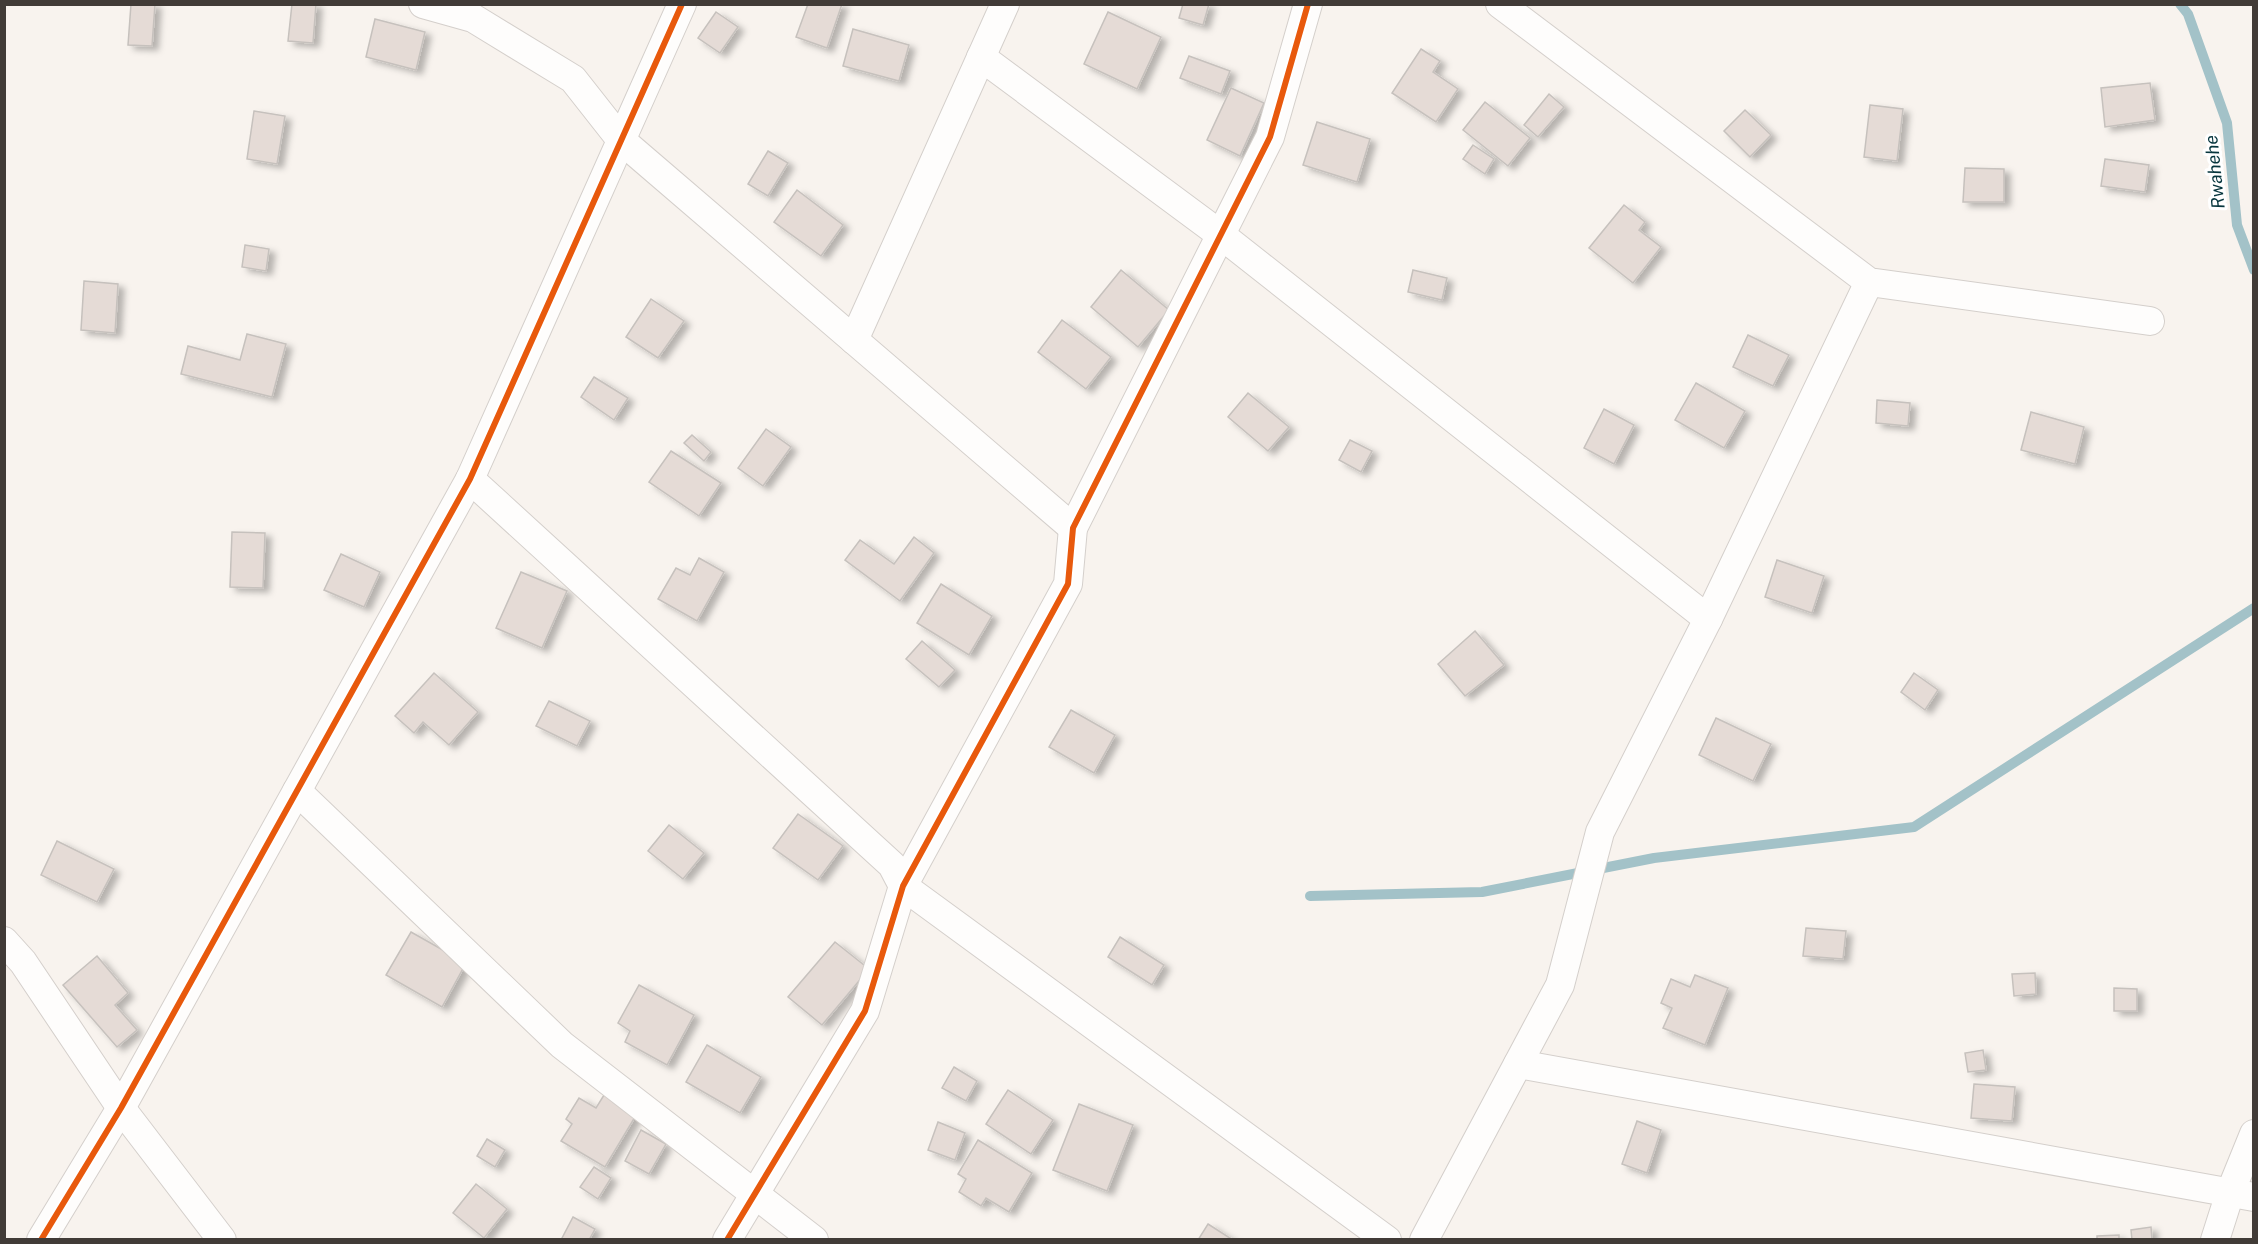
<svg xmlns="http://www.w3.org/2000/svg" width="2258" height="1244" viewBox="0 0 2258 1244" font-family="'Public Sans',sans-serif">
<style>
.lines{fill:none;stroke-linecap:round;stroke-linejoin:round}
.stream{stroke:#a3c2c8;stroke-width:10}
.building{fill:#e5dbd6;stroke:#c6c1bd;stroke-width:1.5;filter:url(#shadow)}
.minor-casing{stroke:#d4cfcb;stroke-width:30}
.minor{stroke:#fefdfc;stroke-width:28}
.cycleway-casing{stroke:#fff;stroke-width:10}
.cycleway{stroke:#e8590c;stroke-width:6}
.labels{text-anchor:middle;stroke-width:6;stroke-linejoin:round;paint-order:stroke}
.water-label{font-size:18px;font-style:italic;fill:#06353d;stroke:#fff}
</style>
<defs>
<filter id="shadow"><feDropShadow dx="6" dy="4" stdDeviation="3" flood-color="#0004"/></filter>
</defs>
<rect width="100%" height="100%" fill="#f8f3ee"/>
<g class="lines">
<!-- stream -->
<g class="stream">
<path d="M 2180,4 L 2188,14 L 2227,123 L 2237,225 L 2254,270"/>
<path d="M 1310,896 L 1482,892 L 1654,858 L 1914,827 L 2254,608"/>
</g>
</g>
<!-- building -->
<g class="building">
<path d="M 131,4 L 155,4 L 152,46 L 128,45 Z"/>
<path d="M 292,4 L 316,4 L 313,43 L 288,41 Z"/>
<path d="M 808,4 L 842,4 L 827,48 L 796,37 Z"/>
<path d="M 1183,4 L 1209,4 L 1203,25 L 1179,18 Z"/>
<path d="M 716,12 L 738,27 L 720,53 L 698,38 Z"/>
<path d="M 1108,12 L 1161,37 L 1137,89 L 1084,64 Z"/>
<path d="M 375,19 L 425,32 L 416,70 L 366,57 Z"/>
<path d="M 853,29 L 909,45 L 899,81 L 843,66 Z"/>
<path d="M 1421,49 L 1440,61 L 1433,72 L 1458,89 L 1436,122 L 1392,93 Z"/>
<path d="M 1189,56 L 1230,71 L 1221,94 L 1180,78 Z"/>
<path d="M 2150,83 L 2155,120 L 2105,127 L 2101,88 Z"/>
<path d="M 1231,88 L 1264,103 L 1240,156 L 1207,140 Z"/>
<path d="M 1549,94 L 1564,107 L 1538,137 L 1524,125 Z"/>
<path d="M 1485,102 L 1530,138 L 1508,166 L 1463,130 Z"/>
<path d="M 1870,105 L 1903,109 L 1897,161 L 1864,157 Z"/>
<path d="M 1745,110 L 1771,135 L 1750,157 L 1724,131 Z"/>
<path d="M 254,111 L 285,116 L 277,164 L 247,159 Z"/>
<path d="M 1317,122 L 1370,139 L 1357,182 L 1303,165 Z"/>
<path d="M 1473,145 L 1494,159 L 1485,174 L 1463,159 Z"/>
<path d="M 768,151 L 788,163 L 768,196 L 748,184 Z"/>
<path d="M 2105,159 L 2149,165 L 2145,192 L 2101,186 Z"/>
<path d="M 1965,168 L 2004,169 L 2004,202 L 1963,202 Z"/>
<path d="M 797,190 L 843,225 L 821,256 L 774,222 Z"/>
<path d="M 1624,205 L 1645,222 L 1639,230 L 1661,247 L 1633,283 L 1589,248 Z"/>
<path d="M 245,245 L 269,249 L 266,271 L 242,267 Z"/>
<path d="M 1121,270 L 1169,310 L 1138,347 L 1091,307 Z"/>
<path d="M 1413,270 L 1447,278 L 1442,300 L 1408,292 Z"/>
<path d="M 84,281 L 118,284 L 115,333 L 81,330 Z"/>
<path d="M 651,299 L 684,321 L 658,358 L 626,337 Z"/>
<path d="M 1062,320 L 1111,357 L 1086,389 L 1038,352 Z"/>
<path d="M 247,334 L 286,344 L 272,397 L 181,374 L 188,346 L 240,360 Z"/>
<path d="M 1748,335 L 1789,355 L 1773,386 L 1733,367 Z"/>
<path d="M 594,377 L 628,398 L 614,420 L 581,397 Z"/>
<path d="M 1696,383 L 1745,411 L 1724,448 L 1675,420 Z"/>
<path d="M 1248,393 L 1289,427 L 1268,451 L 1228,417 Z"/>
<path d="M 1877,400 L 1910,403 L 1908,426 L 1876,423 Z"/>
<path d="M 1604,409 L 1634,425 L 1614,464 L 1584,448 Z"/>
<path d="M 2031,412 L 2084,427 L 2075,464 L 2021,450 Z"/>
<path d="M 766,429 L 791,447 L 763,486 L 738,468 Z"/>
<path d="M 692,435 L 711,452 L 704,461 L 684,443 Z"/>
<path d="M 1350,440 L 1372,451 L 1361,472 L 1339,460 Z"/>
<path d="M 671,451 L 721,483 L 699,516 L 649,482 Z"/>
<path d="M 232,532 L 265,533 L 263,588 L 230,587 Z"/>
<path d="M 914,537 L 934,553 L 900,601 L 845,560 L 860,540 L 894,564 Z"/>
<path d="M 341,554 L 380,572 L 364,607 L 324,590 Z"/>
<path d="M 699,558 L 724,572 L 697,621 L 658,599 L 676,568 L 690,575 Z"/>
<path d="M 1777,560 L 1824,576 L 1812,613 L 1765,597 Z"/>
<path d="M 521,572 L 567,591 L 542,648 L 496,628 Z"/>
<path d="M 941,584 L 992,616 L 969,655 L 917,623 Z"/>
<path d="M 1475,631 L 1504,665 L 1465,696 L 1438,664 Z"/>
<path d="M 922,641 L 955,670 L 939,687 L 906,659 Z"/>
<path d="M 434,673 L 478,712 L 449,745 L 423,722 L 414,733 L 395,716 Z"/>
<path d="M 1914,673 L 1938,690 L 1925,710 L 1901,692 Z"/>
<path d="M 549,701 L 590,721 L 577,746 L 536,726 Z"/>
<path d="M 1071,710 L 1115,735 L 1094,773 L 1049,747 Z"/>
<path d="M 1716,718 L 1771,744 L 1753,781 L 1699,755 Z"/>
<path d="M 798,814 L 843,846 L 818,880 L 773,848 Z"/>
<path d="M 669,825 L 704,853 L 683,879 L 648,851 Z"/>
<path d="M 57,841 L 114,869 L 97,902 L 41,875 Z"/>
<path d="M 1806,928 L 1846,931 L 1843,959 L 1803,956 Z"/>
<path d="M 411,932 L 466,963 L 442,1007 L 386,975 Z"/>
<path d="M 1120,937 L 1164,965 L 1152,985 L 1108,957 Z"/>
<path d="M 835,942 L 869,969 L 822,1025 L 788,997 Z"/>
<path d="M 97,956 L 128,993 L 115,1005 L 137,1030 L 117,1047 L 63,985 Z"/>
<path d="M 2035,973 L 2036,994 L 2014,996 L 2012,974 Z"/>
<path d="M 1695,975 L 1728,988 L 1705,1045 L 1663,1028 L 1672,1008 L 1661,1003 L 1671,979 L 1690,987 Z"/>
<path d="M 639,985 L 694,1015 L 667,1065 L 625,1042 L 630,1031 L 618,1023 Z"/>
<path d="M 2114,988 L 2137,989 L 2137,1011 L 2114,1011 Z"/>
<path d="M 707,1045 L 761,1077 L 740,1113 L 686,1082 Z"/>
<path d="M 1983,1050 L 1986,1070 L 1968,1072 L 1965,1053 Z"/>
<path d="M 954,1067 L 977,1081 L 966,1101 L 942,1088 Z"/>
<path d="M 1974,1084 L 2015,1087 L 2012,1121 L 1971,1118 Z"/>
<path d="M 609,1087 L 641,1107 L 605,1167 L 561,1141 L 572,1124 L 566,1119 L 579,1098 L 596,1108 Z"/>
<path d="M 1008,1090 L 1053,1120 L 1031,1154 L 986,1124 Z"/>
<path d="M 1079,1104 L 1133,1125 L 1107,1191 L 1053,1170 Z"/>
<path d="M 1637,1121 L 1661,1130 L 1647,1173 L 1622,1164 Z"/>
<path d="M 938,1122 L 965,1133 L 955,1160 L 928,1150 Z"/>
<path d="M 641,1130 L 666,1144 L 649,1174 L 625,1161 Z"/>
<path d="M 487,1139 L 505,1150 L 495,1167 L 477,1156 Z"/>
<path d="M 978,1140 L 1032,1173 L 1009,1212 L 986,1198 L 981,1206 L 959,1192 L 966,1179 L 958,1174 Z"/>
<path d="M 594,1167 L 611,1178 L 598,1199 L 580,1187 Z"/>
<path d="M 476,1184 L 507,1209 L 484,1238 L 453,1213 Z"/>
<path d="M 573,1217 L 595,1229 L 589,1240 L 561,1240 Z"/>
<path d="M 1208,1224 L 1233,1240 L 1198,1240 Z"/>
<path d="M 2151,1227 L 2152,1240 L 2132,1240 L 2131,1230 Z"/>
<path d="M 2119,1235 L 2119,1240 L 2097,1240 L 2097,1236 Z"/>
</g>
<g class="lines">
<!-- minor casing -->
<g class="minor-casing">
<g id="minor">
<path d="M 423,4 L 473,18 L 573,79 L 621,140 L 1073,528"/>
<path d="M 1500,4 L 1869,282 L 2150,321"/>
<path d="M 981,57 L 1221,235 L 1708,619"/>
<path d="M 854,340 L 1005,4"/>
<path d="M 470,479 L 892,865 L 903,886 L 1387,1240"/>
<path d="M 297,791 L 562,1045 L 814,1240"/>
<path d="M 4,941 L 23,962 L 121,1108 L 222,1240"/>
<path d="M 1518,1064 L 2254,1197"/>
<path d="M 41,1240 L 121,1108 L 470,479 L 682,4"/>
<path d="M 727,1240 L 865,1011 L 903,886 L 1068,584 L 1073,528 L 1270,137 L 1308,4"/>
<path d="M 1424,1240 L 1560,985 L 1600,832 L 1708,619 L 1869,282"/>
<path d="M 2215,1240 L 2230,1193 L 2254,1134"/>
</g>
</g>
<!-- minor -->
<use href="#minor" class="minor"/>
<!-- cycleway casing -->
<g class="cycleway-casing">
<g id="cycleway">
<path d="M 41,1240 L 121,1108 L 470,479 L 682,4"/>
<path d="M 727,1240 L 865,1011 L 903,886 L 1068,584 L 1073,528 L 1270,137 L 1308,4"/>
</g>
</g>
<!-- cycleway -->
<use href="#cycleway" class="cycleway"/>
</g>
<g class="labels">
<!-- water labels -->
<g class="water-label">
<text transform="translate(2215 172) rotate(-96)" y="6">Rwahehe</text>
</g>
</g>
<!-- border -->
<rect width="2258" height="1244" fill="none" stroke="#413b37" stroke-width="12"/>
</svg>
